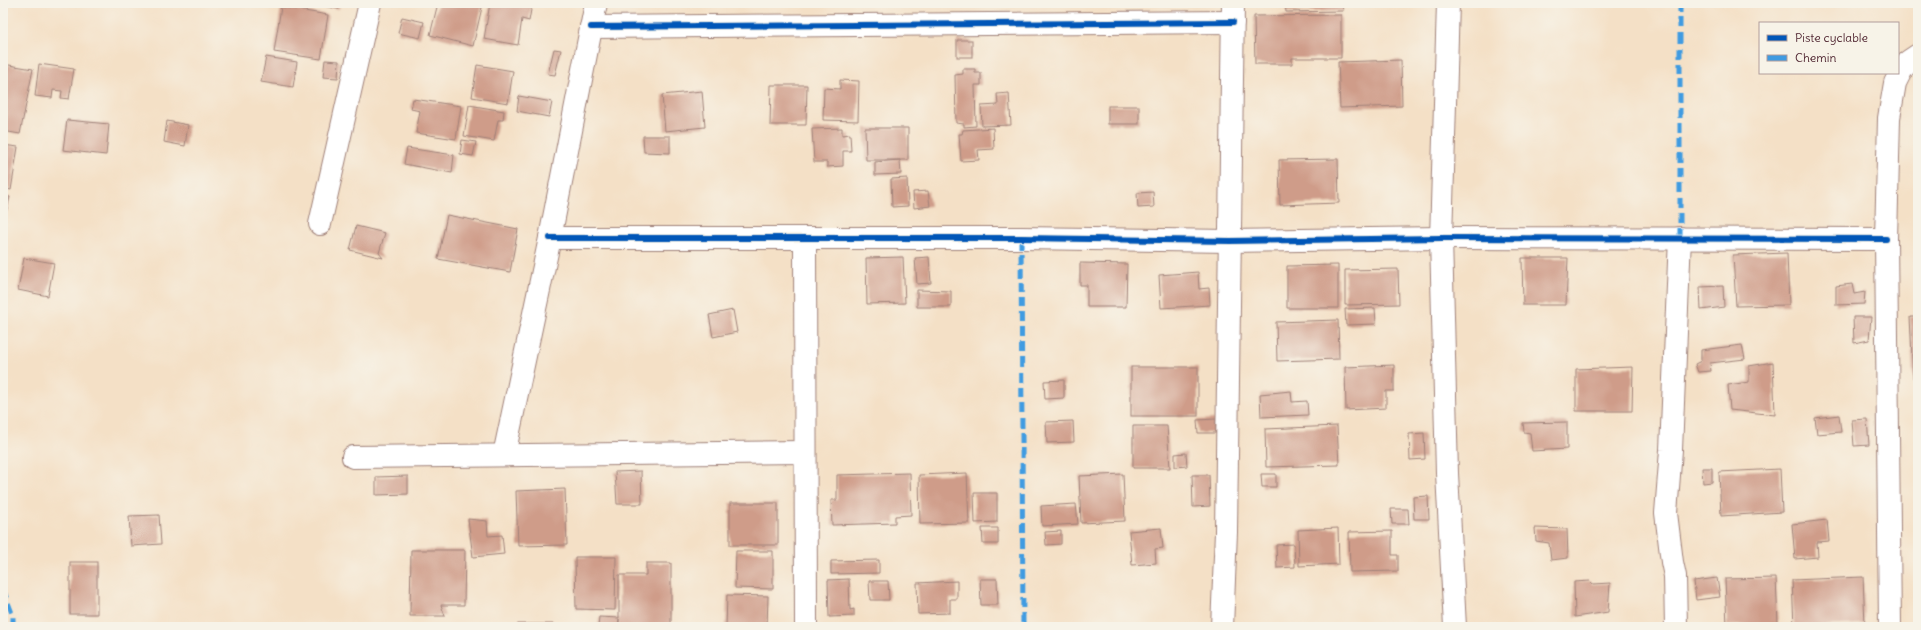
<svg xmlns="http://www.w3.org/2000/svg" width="1921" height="630" viewBox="0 0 1921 630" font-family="Delius,sans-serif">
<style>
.building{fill:#cf9c89}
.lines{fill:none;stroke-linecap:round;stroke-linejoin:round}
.minor-casing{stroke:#9f8078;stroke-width:24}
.minor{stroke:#fff;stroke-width:22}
.quiet{stroke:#409be1;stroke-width:5;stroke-dasharray:10 5;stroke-linecap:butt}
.cycleway-casing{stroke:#f7f3e8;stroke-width:8}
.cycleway{stroke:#0057b8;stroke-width:6}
</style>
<rect width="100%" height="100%" fill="#f7f3e8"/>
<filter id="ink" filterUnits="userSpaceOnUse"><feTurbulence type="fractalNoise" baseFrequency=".025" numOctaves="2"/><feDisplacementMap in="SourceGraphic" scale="8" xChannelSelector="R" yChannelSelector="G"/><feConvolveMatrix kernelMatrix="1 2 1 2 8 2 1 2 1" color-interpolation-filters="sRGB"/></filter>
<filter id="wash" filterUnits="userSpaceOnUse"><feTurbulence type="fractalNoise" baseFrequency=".012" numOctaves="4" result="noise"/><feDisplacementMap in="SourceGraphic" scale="16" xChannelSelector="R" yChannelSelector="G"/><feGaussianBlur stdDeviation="0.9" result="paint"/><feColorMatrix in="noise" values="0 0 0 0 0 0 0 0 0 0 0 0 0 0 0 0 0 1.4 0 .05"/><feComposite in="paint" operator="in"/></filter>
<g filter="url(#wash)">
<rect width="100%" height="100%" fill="#f4e0c6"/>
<g id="blocks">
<!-- building -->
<g class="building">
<path d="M 307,3 L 340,3 L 339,9 Z"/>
<path d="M 438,3 L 483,3 L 473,46 L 430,35 Z"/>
<path d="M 490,3 L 532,4 L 529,21 L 522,19 L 518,45 L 484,39 Z"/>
<path d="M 1285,3 L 1342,3 L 1343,11 L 1286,12 Z"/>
<path d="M 281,7 L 328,15 L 321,59 L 274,52 Z"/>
<path d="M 1341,15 L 1341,58 L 1292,58 L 1292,64 L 1255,64 L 1254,16 Z"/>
<path d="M 402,17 L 424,22 L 420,38 L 398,33 Z"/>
<rect x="957" y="40" width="15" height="17"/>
<path d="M 554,49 L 561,50 L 555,75 L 548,74 Z"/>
<path d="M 266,57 L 297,62 L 293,87 L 261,82 Z"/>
<path d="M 325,60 L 339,61 L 338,78 L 323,77 Z"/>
<path d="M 1401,60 L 1402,106 L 1340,108 L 1338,62 Z"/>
<path d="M 3,64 L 33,69 L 20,134 L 3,131 Z"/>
<path d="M 39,64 L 74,69 L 69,99 L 61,98 L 62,91 L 53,90 L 52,98 L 35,96 Z"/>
<path d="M 477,65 L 513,71 L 508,103 L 472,97 Z"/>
<path d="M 963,69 L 975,69 L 975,73 L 981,73 L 981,85 L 975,85 L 976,126 L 964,127 L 964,124 L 956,123 L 955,75 L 963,74 Z"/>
<path d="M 840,80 L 859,81 L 858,121 L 823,120 L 824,88 L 840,89 Z"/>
<path d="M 771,85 L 807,85 L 806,125 L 770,125 Z"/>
<path d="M 702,91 L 705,127 L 665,131 L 662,95 Z"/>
<path d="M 1009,93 L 1011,125 L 982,126 L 981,106 L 998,105 L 997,94 Z"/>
<path d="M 519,96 L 552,102 L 549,117 L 517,111 Z"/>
<path d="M 413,99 L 461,106 L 456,139 L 416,133 L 420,111 L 411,109 Z"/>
<path d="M 469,105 L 504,111 L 503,120 L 498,120 L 494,141 L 464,136 Z"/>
<rect x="1108" y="106" width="31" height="18"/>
<path d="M 67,120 L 109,124 L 106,155 L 63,150 Z"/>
<path d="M 167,121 L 188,125 L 185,146 L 164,142 Z"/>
<path d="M 842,128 L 842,135 L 850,134 L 851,151 L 843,151 L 843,166 L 827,167 L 827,162 L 814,162 L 812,129 Z"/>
<path d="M 865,128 L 908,128 L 908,160 L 866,160 Z"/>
<path d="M 993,128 L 994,149 L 978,150 L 979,160 L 961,161 L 959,134 L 962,134 L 963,130 Z"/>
<path d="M 643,136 L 670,136 L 670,153 L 644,152 Z"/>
<path d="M 462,140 L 476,142 L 473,156 L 460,154 Z"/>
<path d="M 3,145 L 18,147 L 11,190 L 3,188 Z"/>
<path d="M 407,148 L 454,155 L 452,173 L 404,164 Z"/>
<path d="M 1338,159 L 1339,203 L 1280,205 L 1279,160 Z"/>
<path d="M 900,160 L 901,174 L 875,175 L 875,162 Z"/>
<path d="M 907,178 L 908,206 L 892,207 L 891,179 Z"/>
<path d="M 928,191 L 930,206 L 914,208 L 913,192 Z"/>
<path d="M 1153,192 L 1154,207 L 1138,208 L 1137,193 Z"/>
<path d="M 3,196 L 10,197 L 6,213 L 3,212 Z"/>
<path d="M 447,215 L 518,229 L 510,272 L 438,259 Z"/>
<path d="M 356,226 L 385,233 L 379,253 L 383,258 L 350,250 Z"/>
<path d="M 1787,253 L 1789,305 L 1736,306 L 1733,255 Z"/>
<path d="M 903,257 L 905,303 L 867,304 L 866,258 Z"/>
<path d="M 929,257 L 931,283 L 917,284 L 915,258 Z"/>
<path d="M 24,258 L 54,263 L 48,296 L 18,290 Z"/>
<path d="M 1522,258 L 1568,258 L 1566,305 L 1523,305 Z"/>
<path d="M 1080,263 L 1127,264 L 1126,307 L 1087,307 L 1087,285 L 1080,285 Z"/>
<path d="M 1338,265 L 1338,308 L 1287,308 L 1287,266 Z"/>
<path d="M 1398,269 L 1399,304 L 1345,305 L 1345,270 Z"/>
<path d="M 1198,272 L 1199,289 L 1209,288 L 1210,305 L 1161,308 L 1159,275 Z"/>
<path d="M 1852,284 L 1854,294 L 1865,292 L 1864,304 L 1836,305 L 1836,286 Z"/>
<path d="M 1723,286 L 1724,307 L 1701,310 L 1700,287 Z"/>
<path d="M 917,290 L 951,291 L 951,307 L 917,307 Z"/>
<path d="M 1375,308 L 1376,324 L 1346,325 L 1345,309 Z"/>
<path d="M 733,310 L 737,332 L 713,337 L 709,315 Z"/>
<path d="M 1853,317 L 1871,317 L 1869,340 L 1854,343 Z"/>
<path d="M 1910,317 L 1918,317 L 1918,377 L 1913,378 Z"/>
<path d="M 1338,320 L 1339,359 L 1277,361 L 1276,322 Z"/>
<path d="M 1742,345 L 1745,359 L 1710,363 L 1711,371 L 1698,372 L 1695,364 L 1701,361 L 1701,350 Z"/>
<path d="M 1773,362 L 1775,415 L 1730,410 L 1728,385 L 1749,382 L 1749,366 Z"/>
<path d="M 1394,365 L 1394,391 L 1386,391 L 1386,408 L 1346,410 L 1345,367 Z"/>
<rect x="1131" y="367" width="67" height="49"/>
<path d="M 1633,367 L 1632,411 L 1576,411 L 1576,369 Z"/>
<path d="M 1064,380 L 1064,398 L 1045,399 L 1044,381 Z"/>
<path d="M 1291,391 L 1292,402 L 1307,401 L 1308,415 L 1261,417 L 1260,394 Z"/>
<path d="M 1839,415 L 1841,432 L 1817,434 L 1815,418 Z"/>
<path d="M 1216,419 L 1216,433 L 1198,433 L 1197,420 Z"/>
<path d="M 1867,419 L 1869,445 L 1854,446 L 1852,420 Z"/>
<path d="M 1073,421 L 1074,442 L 1047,443 L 1046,422 Z"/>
<path d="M 1567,422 L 1567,449 L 1532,451 L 1530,433 L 1524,432 L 1523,423 Z"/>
<path d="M 1133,426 L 1167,426 L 1170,468 L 1133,468 Z"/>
<path d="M 1337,426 L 1339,465 L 1266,467 L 1265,429 Z"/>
<path d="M 1424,433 L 1425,459 L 1410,460 L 1409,434 Z"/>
<path d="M 1186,453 L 1187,466 L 1175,467 L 1175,454 Z"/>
<path d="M 1702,468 L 1712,468 L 1712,482 L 1703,483 Z"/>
<path d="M 1780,469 L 1782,512 L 1721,516 L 1719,472 Z"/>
<path d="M 641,471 L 642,504 L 617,504 L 615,472 Z"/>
<path d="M 910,473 L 911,515 L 895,516 L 895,523 L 832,525 L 831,500 L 837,500 L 837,475 Z"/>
<path d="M 967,473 L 969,523 L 920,524 L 919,475 Z"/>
<path d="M 1123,474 L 1125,521 L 1081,523 L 1079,476 Z"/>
<path d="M 1261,474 L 1276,474 L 1276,487 L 1262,487 Z"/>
<path d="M 1192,475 L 1209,475 L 1210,506 L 1193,507 Z"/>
<path d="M 408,476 L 408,494 L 376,495 L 376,477 Z"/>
<path d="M 565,489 L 567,545 L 518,546 L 516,491 Z"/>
<path d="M 974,493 L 997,493 L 997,522 L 975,523 Z"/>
<path d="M 1428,496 L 1429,519 L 1414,519 L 1413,497 Z"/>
<rect x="730" y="503" width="48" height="42"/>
<path d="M 1076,504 L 1078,524 L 1042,526 L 1041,506 Z"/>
<path d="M 1391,509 L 1408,509 L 1409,524 L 1392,524 Z"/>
<path d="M 159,515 L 161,544 L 131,546 L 129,516 Z"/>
<path d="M 468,519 L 487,521 L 488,536 L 502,535 L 504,554 L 473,557 Z"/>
<path d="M 1827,520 L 1829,541 L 1817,542 L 1818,557 L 1795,559 L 1792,524 Z"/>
<path d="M 982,528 L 998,528 L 998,544 L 983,544 Z"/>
<path d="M 1161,528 L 1163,548 L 1155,549 L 1156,563 L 1132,565 L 1129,531 Z"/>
<path d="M 1338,528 L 1339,564 L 1299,566 L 1298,530 Z"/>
<path d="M 1535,528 L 1567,529 L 1568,558 L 1551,560 L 1549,543 L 1536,541 Z"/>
<path d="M 1061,531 L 1061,544 L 1046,545 L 1045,532 Z"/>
<path d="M 1392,531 L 1392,555 L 1398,555 L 1398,571 L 1350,572 L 1349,532 Z"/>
<path d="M 1294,544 L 1295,567 L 1277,568 L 1276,545 Z"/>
<path d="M 411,550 L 465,550 L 464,605 L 441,605 L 445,616 L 410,616 Z"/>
<path d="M 736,551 L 773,551 L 773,589 L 735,588 Z"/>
<path d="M 575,557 L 616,557 L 615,610 L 576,609 Z"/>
<path d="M 879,560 L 879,573 L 831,574 L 831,561 Z"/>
<rect x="70" y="562" width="27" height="52"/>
<path d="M 646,563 L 671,563 L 671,627 L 619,627 L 619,619 L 618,627 L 598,627 L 599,617 L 619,618 L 619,575 L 646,575 Z"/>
<path d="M 1863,577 L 1865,624 L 1794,627 L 1792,580 Z"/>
<path d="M 1717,578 L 1720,597 L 1696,600 L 1694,581 Z"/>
<path d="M 1776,578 L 1778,624 L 1727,626 L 1725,579 Z"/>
<path d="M 849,579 L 850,610 L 854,609 L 854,616 L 829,617 L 828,580 Z"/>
<path d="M 980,579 L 997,579 L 998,605 L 981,605 Z"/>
<path d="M 869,581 L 888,581 L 889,600 L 870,600 Z"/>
<path d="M 957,581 L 957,599 L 950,599 L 950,613 L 918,614 L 917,583 Z"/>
<path d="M 1590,581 L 1593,584 L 1610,583 L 1608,612 L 1575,617 L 1574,582 Z"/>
<path d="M 727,595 L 768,596 L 767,627 L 726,627 Z"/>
<rect x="518" y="624" width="36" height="3"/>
</g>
</g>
</g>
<g filter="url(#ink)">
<use href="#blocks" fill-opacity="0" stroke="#9f8078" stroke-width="1"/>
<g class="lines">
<!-- minor casing -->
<g class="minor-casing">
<g id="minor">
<path d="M 1448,3 L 1441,238 L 1447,473 L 1455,627"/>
<path d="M 591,27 L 1233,22"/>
<path d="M 320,224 L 370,3"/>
<path d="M 550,238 L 1021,238 L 1230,241 L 1441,238 L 1886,239"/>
<path d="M 805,238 L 806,627"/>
<path d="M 504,455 L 550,238 L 596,3"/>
<path d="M 353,457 L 805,452"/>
<path d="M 1222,627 L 1226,532 L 1233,3"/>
<path d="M 1676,627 L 1675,576 L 1672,562 L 1666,513 L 1671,450 L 1680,238"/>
<path d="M 1890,627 L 1886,239 L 1889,118 L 1895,83 L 1901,71 L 1909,61 L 1918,55"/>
</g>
</g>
<!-- minor -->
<use href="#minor" class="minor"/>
<!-- quiet -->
<g class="quiet">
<path d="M 1021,238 L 1023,627"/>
<path d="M 1680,238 L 1680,3"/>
<path d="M 3,589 L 13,616 L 13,627"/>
</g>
<!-- cycleway casing -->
<g class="cycleway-casing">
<g id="cycleway">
<path d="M 591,27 L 1233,22"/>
<path d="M 550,238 L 1021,238 L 1230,241 L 1441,238 L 1886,239"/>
</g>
</g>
<!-- cycleway -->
<use href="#cycleway" class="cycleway"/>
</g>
</g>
<!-- margin -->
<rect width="1921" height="630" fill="none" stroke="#f7f3e8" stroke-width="16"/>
<!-- legend -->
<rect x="1759" y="22" width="140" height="52" fill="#f7f3e8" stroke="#b29e9c"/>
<rect x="1767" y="35" width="20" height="6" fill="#0057b8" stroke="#b29e9c"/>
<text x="1795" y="42" font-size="12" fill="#4a1f2b">Piste cyclable</text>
<rect x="1767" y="55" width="20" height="6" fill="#409be1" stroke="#b29e9c"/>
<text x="1795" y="62" font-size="12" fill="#4a1f2b">Chemin</text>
</svg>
